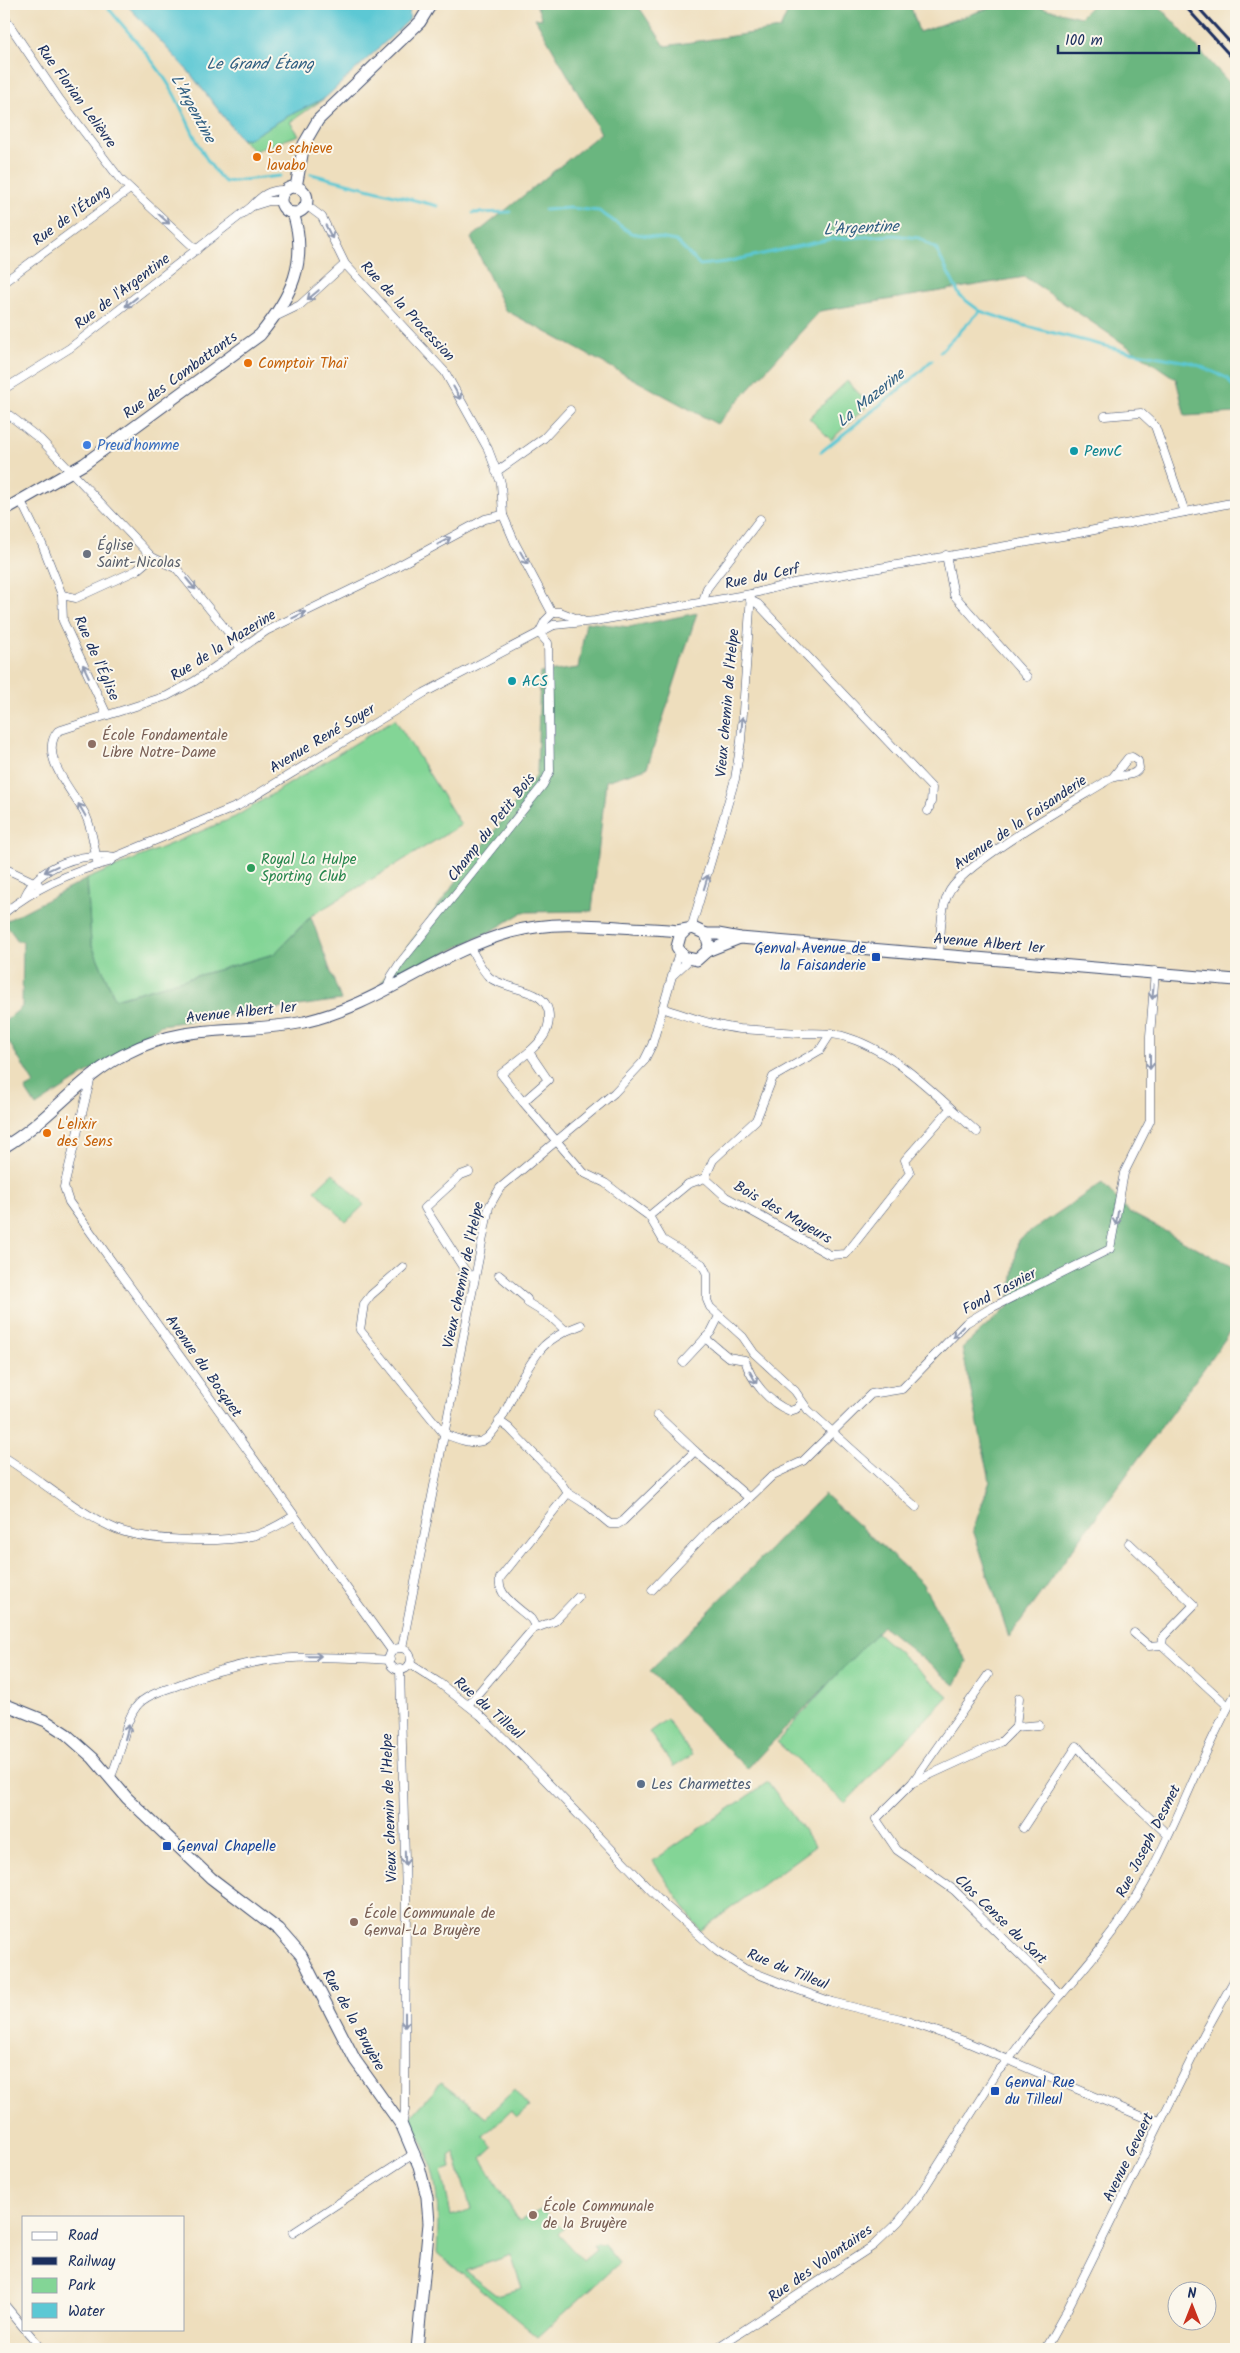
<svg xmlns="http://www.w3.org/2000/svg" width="1240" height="2353" viewBox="0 0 1240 2353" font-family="Kalam,sans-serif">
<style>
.green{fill:#83d596;stroke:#4f827a;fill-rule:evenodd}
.forest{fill:#6ab67f;stroke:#42726e}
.water{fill:#5cc8d4;stroke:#3c7c99}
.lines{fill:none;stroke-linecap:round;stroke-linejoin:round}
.stream{stroke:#5cc8d4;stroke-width:3}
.minor-casing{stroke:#3b496c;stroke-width:9}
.secondary-casing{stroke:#3b496c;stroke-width:13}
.minor{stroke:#fff;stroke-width:8}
.secondary{stroke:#fff;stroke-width:11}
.rail{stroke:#1b2f5e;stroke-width:3}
.oneway{stroke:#8d97ae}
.food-dot{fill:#e8710a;stroke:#fbf7ec;stroke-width:2}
.shop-dot{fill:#3f7fe0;stroke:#fbf7ec;stroke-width:2}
.culture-dot{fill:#0f9aa8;stroke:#fbf7ec;stroke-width:2}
.worship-dot{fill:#6b7280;stroke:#fbf7ec;stroke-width:2}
.education-dot{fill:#8d6e63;stroke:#fbf7ec;stroke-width:2}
.leisure-dot{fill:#2e9e5b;stroke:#fbf7ec;stroke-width:2}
.transit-dot{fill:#1a4fb4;stroke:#fbf7ec;stroke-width:2}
.service-dot{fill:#5c6f8a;stroke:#fbf7ec;stroke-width:2}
.labels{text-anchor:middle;stroke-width:4;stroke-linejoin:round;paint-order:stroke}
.street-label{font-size:15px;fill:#1b2f5e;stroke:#fbf7ec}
.food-label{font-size:15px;fill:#c56008;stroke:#fbf7ec;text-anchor:start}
.shop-label{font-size:15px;fill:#366cbe;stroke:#fbf7ec;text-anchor:start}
.culture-label{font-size:15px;fill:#0d838f;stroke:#fbf7ec;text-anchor:start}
.worship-label{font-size:15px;fill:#5b616d;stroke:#fbf7ec;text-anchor:start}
.education-label{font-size:15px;fill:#785e54;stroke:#fbf7ec;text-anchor:start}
.leisure-label{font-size:15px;fill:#27864d;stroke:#fbf7ec;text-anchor:start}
.transit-label{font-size:15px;fill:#164399;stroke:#fbf7ec;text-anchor:start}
.service-label{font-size:15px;fill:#4e5e75;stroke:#fbf7ec;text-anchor:start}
.water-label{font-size:16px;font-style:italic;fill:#2e5d81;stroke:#fbf7ec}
</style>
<rect width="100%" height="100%" fill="#fbf7ec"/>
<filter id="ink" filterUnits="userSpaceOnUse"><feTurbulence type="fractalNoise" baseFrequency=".02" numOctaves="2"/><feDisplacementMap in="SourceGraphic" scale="10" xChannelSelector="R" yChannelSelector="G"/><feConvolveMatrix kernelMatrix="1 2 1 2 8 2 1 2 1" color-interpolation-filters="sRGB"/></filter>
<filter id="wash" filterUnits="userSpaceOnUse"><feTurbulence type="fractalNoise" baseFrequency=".0096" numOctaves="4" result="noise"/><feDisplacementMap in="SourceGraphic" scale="20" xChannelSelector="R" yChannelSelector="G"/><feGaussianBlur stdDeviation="1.12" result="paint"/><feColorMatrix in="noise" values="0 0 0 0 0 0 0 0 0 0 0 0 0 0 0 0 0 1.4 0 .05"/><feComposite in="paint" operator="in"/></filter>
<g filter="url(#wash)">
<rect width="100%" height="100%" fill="#eedebd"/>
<!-- green -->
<g class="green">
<path d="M 325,98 L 290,122 L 299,135 L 254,151 L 241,139 L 248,139 L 288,116 Z"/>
<path d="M 847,381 L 869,404 L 831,440 L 809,418 Z"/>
<path d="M 395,719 L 461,825 L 311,916 L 274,954 L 115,999 L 91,943 L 87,879 L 235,817 Z"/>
<path d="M 333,1173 L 364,1205 L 346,1222 L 315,1190 Z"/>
<path d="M 875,1631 L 948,1696 L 845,1803 L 777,1742 Z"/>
<path d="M 667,1719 L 692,1755 L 674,1767 L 649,1732 Z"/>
<path d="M 768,1782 L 815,1846 L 700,1931 L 653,1861 Z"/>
<path d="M 441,2083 L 486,2117 L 514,2090 L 529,2107 L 517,2117 L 511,2111 L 483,2136 L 493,2147 L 481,2158 L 519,2221 L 543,2209 L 560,2227 L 564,2228 L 558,2234 L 583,2261 L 596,2250 L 593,2246 L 595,2244 L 604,2245 L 619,2263 L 538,2337 L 437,2253 C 439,2219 439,2183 426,2150 C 421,2139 415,2129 409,2119 ZM 454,2152 L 471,2209 L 451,2216 L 442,2171 L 451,2168 L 449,2156 ZM 511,2255 L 522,2288 L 496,2295 L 465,2271 Z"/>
</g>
<!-- forest -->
<g class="forest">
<path d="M 536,4 L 637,4 L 665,46 L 780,29 L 791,4 L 910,4 L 919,32 L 992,7 L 992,4 L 1035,4 L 1039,7 L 1080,17 L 1093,4 L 1157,4 L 1236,90 L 1236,413 L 1185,416 L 1176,379 L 1025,277 L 820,311 L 717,424 L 505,310 L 471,238 L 601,133 L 535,18 L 542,19 Z"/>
<path d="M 697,613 L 647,768 L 606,781 L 592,911 L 523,912 L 495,929 L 411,970 L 381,982 L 537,774 L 540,673 L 578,668 L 586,622 L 629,627 Z"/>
<path d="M 87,879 L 91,943 L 115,999 L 274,954 L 311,917 L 341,1000 L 161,1025 L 36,1106 L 25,1089 L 34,1084 L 4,1034 L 4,1022 L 22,1007 L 23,941 L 16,941 L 16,938 L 4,922 Z"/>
<path d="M 1102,1183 L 1129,1212 L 1236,1269 L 1236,1324 L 1009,1637 L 973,1530 L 990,1481 L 962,1348 L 1009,1306 L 1018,1240 Z"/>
<path d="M 824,1494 L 922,1583 L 967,1662 L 955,1685 L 883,1626 L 747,1769 L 650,1671 Z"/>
</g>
<!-- water -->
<path class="water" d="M 126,4 L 410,4 L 410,6 L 409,20 L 325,98 L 288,116 L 248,139 L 241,139 L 189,72 Z"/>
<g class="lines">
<!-- stream -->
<g class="stream">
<path d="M 105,4 C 125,29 150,55 167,82 C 188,115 197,155 225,182 L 280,176"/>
<path d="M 311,174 L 438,206"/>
<path d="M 545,210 L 570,208 L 599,211 L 631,233 L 676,241 L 700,265 L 726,262 L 831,239 L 894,235 L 919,238 L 936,249 L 960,296 L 980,311 L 1022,325 L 1121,350 L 1193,363 L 1227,378 L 1236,391"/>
<path d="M 473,213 L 510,212"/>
<path d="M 940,352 L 980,311"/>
<path d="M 821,452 L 911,380 L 932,360"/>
</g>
</g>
</g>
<g filter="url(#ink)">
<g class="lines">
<!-- minor casing -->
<g class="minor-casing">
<g id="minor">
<path d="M 4,17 L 60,100 L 120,179 L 197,250"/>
<path d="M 306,205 L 322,217 L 345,264 L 445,372 L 488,449 L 501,483 L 503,515 L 515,543 L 552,613"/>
<path d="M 253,206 L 269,201 L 281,201"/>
<path d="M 4,282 L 130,189"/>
<path d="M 275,317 L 300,305 L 345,264"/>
<path d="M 4,389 L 70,348 L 251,207 C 261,196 270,189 285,190"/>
<path d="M 4,411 L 41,440 L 152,557 L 177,569 L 241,648"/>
<path d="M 1105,416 L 1141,413 L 1155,426 L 1185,512"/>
<path d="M 496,472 L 544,438 L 570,410"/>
<path d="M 21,501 L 42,544 L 62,595 L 63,621 L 107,715"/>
<path d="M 946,555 L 954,595 L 1027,677"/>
<path d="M 62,595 L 76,598 L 137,570 L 152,557"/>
<path d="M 750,600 L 758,604 L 932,788 L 931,802 L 928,811"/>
<path d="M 703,602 L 707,588 L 760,519"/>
<path d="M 554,625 L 595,621 L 751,594 L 793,583 L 1074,534 L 1236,502"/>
<path d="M 539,633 L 545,621 L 554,612 L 560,612 L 583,621"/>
<path d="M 98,865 C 94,849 93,831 86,816 C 74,792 37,755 58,731 L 167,696 L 195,681 L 266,631 L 381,575 L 485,519 L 503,515"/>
<path d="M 4,868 L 38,884"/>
<path d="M 25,896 C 39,865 83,852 115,857"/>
<path d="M 4,913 C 35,888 70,872 109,862 L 115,857 L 238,806 L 424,693 L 554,625"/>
<path d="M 693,928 L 693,922 L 735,779 L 741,741 L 751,594"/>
<path d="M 470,948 C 476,957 481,969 489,977 C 507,992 549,986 549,1017 C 549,1033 541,1041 529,1052 L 548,1080 L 523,1102 L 584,1173 L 605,1183 L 631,1203 L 649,1216 L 663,1240 L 702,1264 L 707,1274 L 707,1300 L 710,1307 L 743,1337 L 754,1353 L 795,1391 L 808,1410 L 916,1507"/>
<path d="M 939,954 C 941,935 940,912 948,894 C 960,865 1071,803 1102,784 C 1105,782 1108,779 1112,778 C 1121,774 1133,778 1139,768 L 1138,761 L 1132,757 L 1128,758 L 1113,777"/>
<path d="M 674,974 L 689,960"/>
<path d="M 387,989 L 391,977 L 400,963 L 543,785 L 550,771 L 548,643 L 539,633"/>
<path d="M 662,1008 C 687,1016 713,1026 740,1029 C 760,1030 780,1032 800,1033 C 817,1034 833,1032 849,1038 C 897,1053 940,1099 977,1132"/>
<path d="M 91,1077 L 64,1187 L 69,1202 L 392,1651"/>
<path d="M 523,1102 L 501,1074 L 529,1052"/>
<path d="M 469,1172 L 461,1175 L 425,1208 L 466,1272 L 474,1278"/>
<path d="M 705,1178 L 726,1197 L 830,1255 L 846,1254 L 910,1173 L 905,1160 L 950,1109"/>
<path d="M 649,1216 L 688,1184 L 705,1178 L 713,1160 L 756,1120 L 773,1077 L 820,1050 L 831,1033"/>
<path d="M 403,1267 L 371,1295 L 364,1304 L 360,1330 L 444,1434 C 456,1438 470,1445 482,1441 C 498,1435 513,1393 521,1379 C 527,1369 534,1358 541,1349 C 547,1341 557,1336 566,1331"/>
<path d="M 499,1275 L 527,1299 L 528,1303 L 551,1317 L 566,1331 L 581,1325"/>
<path d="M 705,1338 L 728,1357 L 745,1360 C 751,1381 769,1403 790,1411 L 796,1409 L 802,1403"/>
<path d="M 683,1362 L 711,1332 L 719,1316"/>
<path d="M 657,1415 L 695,1451"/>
<path d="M 499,1421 L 509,1428 L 558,1479 L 568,1493 L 587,1505 L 610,1524 L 618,1524 L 623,1521 L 695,1451 L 749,1498"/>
<path d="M 4,1457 C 41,1480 76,1512 116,1529 C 149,1542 222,1543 256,1535 C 270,1531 282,1523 294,1516"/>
<path d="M 1129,1543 L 1194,1605 L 1163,1637 L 1162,1645 L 1228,1706"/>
<path d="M 652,1590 L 716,1523 L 742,1505 L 773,1475 L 803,1461 L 871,1394 L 902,1389 L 966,1323 L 991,1308 L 1110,1249 L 1124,1173 L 1150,1121 L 1150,1036 L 1155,971"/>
<path d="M 533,1629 L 555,1621 L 578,1597"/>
<path d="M 1134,1633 L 1149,1646 L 1162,1645"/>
<path d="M 402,1648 L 489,1207 L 500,1188 L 614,1093 L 644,1061 L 652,1045 L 679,952"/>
<circle cx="400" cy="1659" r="11"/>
<path d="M 410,1664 L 438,1682 L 480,1715 L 524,1758 L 665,1905 L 717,1951 L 745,1969 L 796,1989 L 832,2002 L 901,2019 L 964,2041 L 1143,2117 L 1161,2121"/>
<path d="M 400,1669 L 406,1898 L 405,2110 L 402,2126"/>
<path d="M 988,1675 L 912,1783 L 876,1819 L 897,1850 L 954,1890 L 1061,1995"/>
<path d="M 468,1705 L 533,1629 L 534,1624 L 531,1619 C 519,1608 496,1595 500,1578 L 568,1493"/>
<path d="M 1016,1727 L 1039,1725"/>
<path d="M 110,1778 C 122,1756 123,1724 136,1707 C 144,1696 161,1691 173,1687 C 253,1654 305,1654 390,1660"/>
<path d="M 914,1782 L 1001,1742 L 1016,1727 L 1019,1698"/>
<path d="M 1023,1828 L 1077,1746 L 1097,1769 L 1168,1835"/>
<path d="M 293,2233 L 415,2153"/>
<path d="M 4,2304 L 24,2328"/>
<path d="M 25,2329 L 42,2349"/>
<path d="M 715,2349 L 873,2246 L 899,2221 L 919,2196 L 998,2071 C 1012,2058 1021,2041 1033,2027 C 1073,1981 1114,1937 1144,1884 C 1179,1822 1201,1754 1236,1693"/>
<path d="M 1045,2349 L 1067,2310 L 1204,2034 L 1236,1977"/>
</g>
</g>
<!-- secondary casing -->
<g class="secondary-casing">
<g id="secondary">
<path d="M 296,187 L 304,144 L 318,120 L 420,22 L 431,4"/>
<circle cx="294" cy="200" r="13"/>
<path d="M 4,510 L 84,464 L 260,335 C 291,297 309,262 293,213"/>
<path d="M 685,931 L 680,936 L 677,947 L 684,957 L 697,960 L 707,951 L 740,938"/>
<path d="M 706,934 L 718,934 L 740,938 L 1236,980"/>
<path d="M 4,1147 C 49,1121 80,1076 127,1053 C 189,1021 240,1035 304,1022 C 379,1005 438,952 511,932 C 551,921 591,925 632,928 C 647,929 662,929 677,931 L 693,928 L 706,934 L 709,945 L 707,951"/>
<path d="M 4,1704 L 46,1721 L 66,1734 L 93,1758 L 127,1798 L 211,1878 L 279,1930 L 301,1955 L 355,2060 L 402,2126 L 419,2166 L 427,2197 L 429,2223 L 417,2349"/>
</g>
</g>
<!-- minor -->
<use href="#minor" class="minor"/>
<!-- secondary -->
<use href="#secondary" class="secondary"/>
<!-- rail -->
<g class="rail">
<path d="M 1183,4 L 1236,62"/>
<path d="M 1195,4 L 1236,49"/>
</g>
</g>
<!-- one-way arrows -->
<defs><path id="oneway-shaft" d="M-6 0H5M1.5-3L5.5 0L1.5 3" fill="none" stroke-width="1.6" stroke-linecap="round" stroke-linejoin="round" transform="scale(1.25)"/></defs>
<g class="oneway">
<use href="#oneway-shaft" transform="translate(164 219) rotate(42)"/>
<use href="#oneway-shaft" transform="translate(329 232) rotate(63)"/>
<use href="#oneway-shaft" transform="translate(313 295) rotate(140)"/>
<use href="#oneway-shaft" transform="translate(131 302) rotate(142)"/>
<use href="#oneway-shaft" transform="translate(457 393) rotate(61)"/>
<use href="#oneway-shaft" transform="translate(444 541) rotate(-28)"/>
<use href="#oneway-shaft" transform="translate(524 558) rotate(60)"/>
<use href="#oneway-shaft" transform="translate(191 584) rotate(50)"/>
<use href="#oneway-shaft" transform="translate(299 615) rotate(-26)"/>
<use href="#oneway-shaft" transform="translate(86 671) rotate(-115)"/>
<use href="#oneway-shaft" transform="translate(742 724) rotate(-86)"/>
<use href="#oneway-shaft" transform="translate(82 810) rotate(-120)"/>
<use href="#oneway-shaft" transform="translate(51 869) rotate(155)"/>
<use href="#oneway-shaft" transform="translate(706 882) rotate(-73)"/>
<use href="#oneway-shaft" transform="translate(1153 992) rotate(95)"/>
<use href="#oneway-shaft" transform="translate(1150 1062) rotate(90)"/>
<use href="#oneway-shaft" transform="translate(1117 1218) rotate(99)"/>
<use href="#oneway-shaft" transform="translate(958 1332) rotate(133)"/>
<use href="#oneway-shaft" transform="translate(753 1377) rotate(61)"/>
<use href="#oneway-shaft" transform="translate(314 1656) rotate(-1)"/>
<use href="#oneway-shaft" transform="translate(127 1732) rotate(-74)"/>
<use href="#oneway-shaft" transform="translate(405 1858) rotate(89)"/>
<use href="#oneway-shaft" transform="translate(405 2020) rotate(90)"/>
</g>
</g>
<!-- markers -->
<g class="food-dot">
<circle cx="257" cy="157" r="5"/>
<circle cx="248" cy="363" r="5"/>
<circle cx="47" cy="1133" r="5"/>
</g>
<circle class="shop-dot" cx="87" cy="445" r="5"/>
<g class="culture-dot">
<circle cx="1074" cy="451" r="5"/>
<circle cx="512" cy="681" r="5"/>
</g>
<circle class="worship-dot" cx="87" cy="554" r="5"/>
<g class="education-dot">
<circle cx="92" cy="744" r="5"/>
<circle cx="354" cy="1922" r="5"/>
<circle cx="533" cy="2215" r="5"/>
</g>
<circle class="leisure-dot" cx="251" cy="868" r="5"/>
<g class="transit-dot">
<rect x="871" y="952" width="10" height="10" rx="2.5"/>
<rect x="162" y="1841" width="10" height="10" rx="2.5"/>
<rect x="990" y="2086" width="10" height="10" rx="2.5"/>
</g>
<circle class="service-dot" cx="641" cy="1784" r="5"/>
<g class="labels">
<!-- street labels -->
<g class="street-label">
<text transform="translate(77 96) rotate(54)" y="5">Rue Florian Lelièvre</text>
<text transform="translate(71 215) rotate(-36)" y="5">Rue de l'Étang</text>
<text transform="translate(122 291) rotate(-37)" y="5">Rue de l'Argentine</text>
<text transform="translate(408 311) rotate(47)" y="5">Rue de la Procession</text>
<text transform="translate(180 375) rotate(-36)" y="5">Rue des Combattants</text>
<text transform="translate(762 576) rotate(-12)" y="5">Rue du Cerf</text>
<text transform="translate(223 645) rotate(-32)" y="5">Rue de la Mazerine</text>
<text transform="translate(97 658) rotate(66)" y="5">Rue de l'Église</text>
<text transform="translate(727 703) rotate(-85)" y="5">Vieux chemin de l'Helpe</text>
<text transform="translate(322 738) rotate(-31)" y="5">Avenue René Soyer</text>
<text transform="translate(1020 822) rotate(-34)" y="5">Avenue de la Faisanderie</text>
<text transform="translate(491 827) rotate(-52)" y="5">Champ du Petit Bois</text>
<text transform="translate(989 943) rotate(5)" y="5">Avenue Albert 1er</text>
<text transform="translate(241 1012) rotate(-6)" y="5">Avenue Albert 1er</text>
<text transform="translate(783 1212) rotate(30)" y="5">Bois des Mayeurs</text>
<text transform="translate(463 1275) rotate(-78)" y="5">Vieux chemin de l'Helpe</text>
<text transform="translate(999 1291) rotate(-28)" y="5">Fond Tasnier</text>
<text transform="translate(204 1366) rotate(55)" y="5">Avenue du Bosquet</text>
<text transform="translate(489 1708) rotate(41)" y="5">Rue du Tilleul</text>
<text transform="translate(389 1808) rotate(-92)" y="5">Vieux chemin de l'Helpe</text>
<text transform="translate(1148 1841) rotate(-63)" y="5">Rue Joseph Desmet</text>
<text transform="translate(1001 1919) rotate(44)" y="5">Clos Cense du Sart</text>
<text transform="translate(788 1969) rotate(22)" y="5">Rue du Tilleul</text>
<text transform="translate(354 2020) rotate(61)" y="5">Rue de la Bruyère</text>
<text transform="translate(1128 2157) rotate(-64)" y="5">Avenue Gevaert</text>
<text transform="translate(820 2263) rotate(-35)" y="5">Rue des Volontaires</text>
</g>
<!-- food labels -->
<g class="food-label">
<text x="267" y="153">Le schieve<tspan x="267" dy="17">lavabo</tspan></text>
<text x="258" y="368">Comptoir Thaï</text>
<text x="57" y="1129">L'elixir<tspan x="57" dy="17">des Sens</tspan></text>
</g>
<!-- shop labels -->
<g class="shop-label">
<text x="97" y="450">Preud'homme</text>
</g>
<!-- culture labels -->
<g class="culture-label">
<text x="1084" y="456">PenvC</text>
<text x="522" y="686">ACS</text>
</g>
<!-- worship labels -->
<g class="worship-label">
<text x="97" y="550">Église<tspan x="97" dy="17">Saint-Nicolas</tspan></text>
</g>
<!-- education labels -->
<g class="education-label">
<text x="102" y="740">École Fondamentale<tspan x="102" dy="17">Libre Notre-Dame</tspan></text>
<text x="364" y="1918">École Communale de<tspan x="364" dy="17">Genval-La Bruyère</tspan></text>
<text x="543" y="2211">École Communale<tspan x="543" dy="17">de la Bruyère</tspan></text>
</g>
<!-- leisure labels -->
<g class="leisure-label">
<text x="261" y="864">Royal La Hulpe<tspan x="261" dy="17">Sporting Club</tspan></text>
</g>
<!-- transit labels -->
<g class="transit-label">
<text x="866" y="953" text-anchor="end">Genval Avenue de<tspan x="866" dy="17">la Faisanderie</tspan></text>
<text x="177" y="1851">Genval Chapelle</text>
<text x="1005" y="2087">Genval Rue<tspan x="1005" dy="17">du Tilleul</tspan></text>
</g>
<!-- service labels -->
<g class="service-label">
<text x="651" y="1789">Les Charmettes</text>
</g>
<!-- water labels -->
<g class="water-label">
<text x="260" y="69">Le Grand Étang</text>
<text transform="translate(194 108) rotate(61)" y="6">L'Argentine</text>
<text transform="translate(861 227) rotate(-3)" y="6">L'Argentine</text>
<text transform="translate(870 397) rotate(-39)" y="6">La Mazerine</text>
</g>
</g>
<!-- margin -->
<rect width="1240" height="2353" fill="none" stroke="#fbf7ec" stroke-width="20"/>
<!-- legend -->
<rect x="22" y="2216" width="162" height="115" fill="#fbf7ec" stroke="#a1a7b3"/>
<rect x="32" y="2232" width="25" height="8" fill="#ffffff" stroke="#a1a7b3"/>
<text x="68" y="2240" font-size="15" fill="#1b2f5e">Road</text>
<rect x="32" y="2257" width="25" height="8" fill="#1b2f5e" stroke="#a1a7b3"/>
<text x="68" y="2266" font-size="15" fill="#1b2f5e">Railway</text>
<rect x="32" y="2278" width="25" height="15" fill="#83d596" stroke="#a1a7b3"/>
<text x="68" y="2290" font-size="15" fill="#1b2f5e">Park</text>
<rect x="32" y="2303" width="25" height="15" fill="#5cc8d4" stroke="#a1a7b3"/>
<text x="68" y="2316" font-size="15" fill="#1b2f5e">Water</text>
<!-- north arrow -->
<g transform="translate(1192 2306)"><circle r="24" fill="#fbf7ec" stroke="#a1a7b3"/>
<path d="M0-4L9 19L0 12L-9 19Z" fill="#c8321e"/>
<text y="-8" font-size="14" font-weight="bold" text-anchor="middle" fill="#1b2f5e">N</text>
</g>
<!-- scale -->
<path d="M1058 45v8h141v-8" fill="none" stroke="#1b2f5e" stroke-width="2.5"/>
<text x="1065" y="45" font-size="15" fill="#1b2f5e" stroke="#fbf7ec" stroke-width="4" paint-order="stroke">100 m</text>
</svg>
